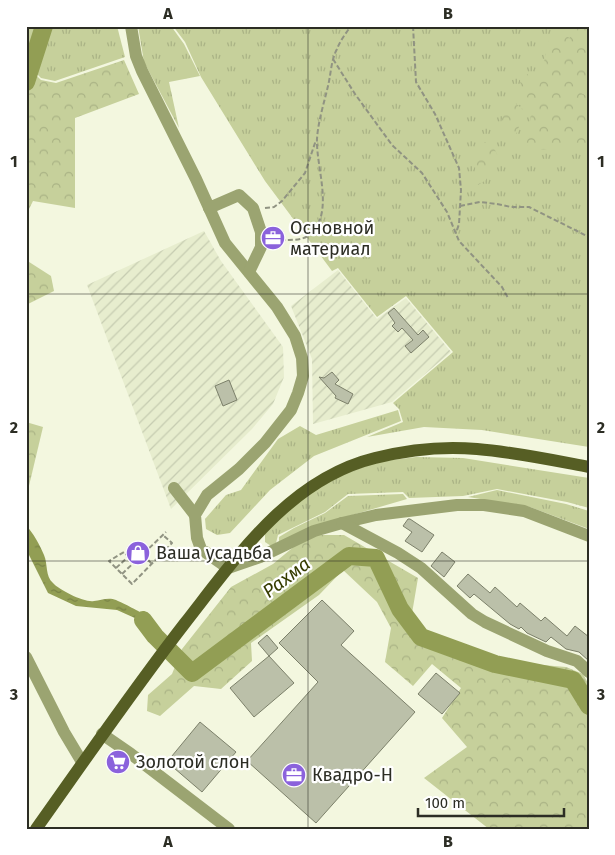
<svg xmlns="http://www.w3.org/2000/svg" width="615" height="855" viewBox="0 0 615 855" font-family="'Fira Sans',sans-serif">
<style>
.industrial{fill:url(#industrial-furrows)}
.grass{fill:url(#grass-tufts)}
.forest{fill:url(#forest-crowns)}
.water{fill:url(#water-ripples)}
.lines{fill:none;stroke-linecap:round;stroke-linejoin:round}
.river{stroke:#929e54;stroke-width:18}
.building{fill:#bbc0a9;stroke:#7c806a}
.path{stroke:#909382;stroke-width:2;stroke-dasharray:5 2.5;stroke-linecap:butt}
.minor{stroke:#9ba471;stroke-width:12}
.major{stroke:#565e24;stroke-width:12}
.grid{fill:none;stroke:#2c2d24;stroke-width:1;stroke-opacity:0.55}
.labels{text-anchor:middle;stroke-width:4.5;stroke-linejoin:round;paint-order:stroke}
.poi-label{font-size:18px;fill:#2c2d24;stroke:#fff;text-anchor:start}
.water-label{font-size:19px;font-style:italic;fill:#363c00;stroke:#fff}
.neatline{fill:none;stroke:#2c2d24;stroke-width:2}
.grid-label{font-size:16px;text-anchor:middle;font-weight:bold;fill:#2c2d24}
</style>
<defs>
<pattern id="industrial-furrows" width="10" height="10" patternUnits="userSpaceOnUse" patternTransform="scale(1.25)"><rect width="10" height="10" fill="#e7edce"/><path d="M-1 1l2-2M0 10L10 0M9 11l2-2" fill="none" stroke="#c6ccb1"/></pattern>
<pattern id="grass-tufts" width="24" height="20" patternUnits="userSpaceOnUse" patternTransform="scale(1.25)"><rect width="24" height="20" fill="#c6d09b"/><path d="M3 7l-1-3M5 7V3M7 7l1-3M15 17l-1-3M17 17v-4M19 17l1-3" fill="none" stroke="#aab385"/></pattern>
<pattern id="forest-crowns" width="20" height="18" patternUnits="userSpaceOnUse" patternTransform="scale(1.25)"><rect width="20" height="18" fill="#c6d09b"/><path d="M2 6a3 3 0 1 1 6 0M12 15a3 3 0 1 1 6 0" fill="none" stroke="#aab385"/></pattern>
<pattern id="water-ripples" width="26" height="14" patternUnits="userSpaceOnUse" patternTransform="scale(1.25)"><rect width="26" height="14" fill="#929e54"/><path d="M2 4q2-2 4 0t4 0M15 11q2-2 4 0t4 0" fill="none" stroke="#778145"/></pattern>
</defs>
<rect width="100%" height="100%" fill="#f3f7df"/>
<!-- industrial -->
<g class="industrial">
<path d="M 204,231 L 221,261 L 283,347 L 284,377 L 273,404 L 252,429 L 171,509 L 87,285 Z"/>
<path d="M 338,270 L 377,319 L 406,298 L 451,352 L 392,402 L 313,424 L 312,359 L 291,306 Z"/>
</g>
<!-- grass -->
<g class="grass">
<path d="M 49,26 L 117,26 L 125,57 L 55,81 L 41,78 L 26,63 L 26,56 Z"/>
<path d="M 138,26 L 171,26 L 184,44 L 200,76 L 169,82 L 179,128 L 144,62 Z"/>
<path d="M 173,26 L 589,26 L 589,447 L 482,430 L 424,427 L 367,437 L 403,422 L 399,409 L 393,403 L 453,352 L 406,296 L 377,317 L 338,268 L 332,271 L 265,181 L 201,77 L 185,42 Z"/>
<path d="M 398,410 L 401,421 L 314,456 L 270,490 L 230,533 L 217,535 L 206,529 L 205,519 L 226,495 L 241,490 L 278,439 L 300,426 L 316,435 Z"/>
<path d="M 416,457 L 463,458 L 589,478 L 589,508 L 567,502 L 497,489 L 463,496 L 409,498 L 403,492 L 348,494 L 325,512 L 278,535 L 276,543 L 271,546 L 265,542 L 265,534 L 271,527 L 303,498 L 339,476 L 377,462 Z"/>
<path d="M 497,490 L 566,504 L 589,511 L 589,529 L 530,507 L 468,497 Z"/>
<path d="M 403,494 L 407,499 L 318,525 L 279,543 L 279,537 L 294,528 L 325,513 L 348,496 Z"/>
</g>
<!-- forest -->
<g class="forest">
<path d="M 26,26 L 47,26 L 26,54 Z"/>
<path d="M 568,26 L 589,26 L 589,84 L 581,93 L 589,97 L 589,126 L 582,128 L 589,133 L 589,154 L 572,147 L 528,151 L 526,138 L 535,101 L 522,95 L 520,80 L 515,74 L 520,66 L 539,87 L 549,37 L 555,32 L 570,38 Z"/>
<path d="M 124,60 L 139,94 L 75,118 L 75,208 L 33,201 L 26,215 L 26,65 L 41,80 L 56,83 Z"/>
<path d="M 509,98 L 525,111 L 515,137 L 499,132 L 506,101 Z"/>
<path d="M 486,142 L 495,150 L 498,156 L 488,171 L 486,180 L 478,185 L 473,179 L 481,143 Z"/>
<path d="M 26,260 L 51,276 L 54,291 L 26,305 Z"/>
<path d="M 26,422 L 43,427 L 28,490 L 26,489 Z"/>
<path d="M 308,535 L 344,535 L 418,578 L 409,631 L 471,647 L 497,661 L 566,667 L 583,674 L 589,685 L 589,829 L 489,829 L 424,778 L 467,747 L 442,718 L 461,688 L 432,664 L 413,686 L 385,662 L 391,628 L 377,602 L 343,570 L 319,595 L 251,643 L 252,661 L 221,689 L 194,686 L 160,716 L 147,711 L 148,695 L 172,674 L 182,649 L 231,587 L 273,564 Z"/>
</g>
<!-- water -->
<path class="water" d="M 26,525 C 33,533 40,545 44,555 C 48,564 45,576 53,583 C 59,590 85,603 94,601 C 101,600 109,597 116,600 C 123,603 141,612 146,616 C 152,621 154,629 160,635 L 154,641 L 137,619 L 117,610 L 76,606 L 48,593 L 26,549 Z"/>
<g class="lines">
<!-- river -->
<g class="river">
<path d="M 26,82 L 44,26"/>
<path d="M 143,620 L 155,636 L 192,673 L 349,556 L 376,558 L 400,609 L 421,637 L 495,664 L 573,680 L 589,706"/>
</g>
</g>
<!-- building -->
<g class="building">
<path d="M 394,308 L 418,335 L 423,330 L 429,337 L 411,353 L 405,346 L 413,340 L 402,328 L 398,332 L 392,326 L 395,323 L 388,313 Z"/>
<path d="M 332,372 L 339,380 L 335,384 L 353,394 L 348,404 L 335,398 L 336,396 L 319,377 L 324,378 Z"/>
<path d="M 229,380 L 237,400 L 223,406 L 215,386 Z"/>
<path d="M 408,519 L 410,519 L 434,535 L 422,552 L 405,541 L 412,532 L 403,526 Z"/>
<path d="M 442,552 L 455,562 L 444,577 L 431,566 Z"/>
<path d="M 468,574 L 490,593 L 495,587 L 517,607 L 520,603 L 541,621 L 545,617 L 567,636 L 575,626 L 589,637 L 589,661 L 579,652 L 566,649 L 551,637 L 546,642 L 527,633 L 521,627 L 519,629 L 510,624 L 474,594 L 470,598 L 457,586 Z"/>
<path d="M 322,600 L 354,631 L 341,645 L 415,712 L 316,823 L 247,761 L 318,682 L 279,643 Z"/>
<path d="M 267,635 L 278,648 L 269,656 L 258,643 Z"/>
<path d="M 269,656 L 294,683 L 254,717 L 230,688 Z"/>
<path d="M 436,673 L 460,693 L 442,714 L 418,694 Z"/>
<path d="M 200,722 L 236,752 L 202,792 L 167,762 Z"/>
</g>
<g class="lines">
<!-- path -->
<g class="path">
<path d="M 413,26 L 416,82 L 435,114 L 459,168 L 461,190 L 459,224 L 456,233"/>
<path d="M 333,59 L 355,94 L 392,145 L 422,173 L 447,212 L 459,241 L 502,287 L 508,298"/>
<path d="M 460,206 L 480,202 L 497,204 L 511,207 L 529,207 L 589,237"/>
<path d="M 265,208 L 274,207 L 282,201 L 305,173 L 316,140"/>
<path d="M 273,242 C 288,237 304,245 315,229 C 332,206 316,166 317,139 C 318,122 324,103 328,86 C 331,74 331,60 337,49 C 340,41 346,33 351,26"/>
<path d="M 143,555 L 152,564"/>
<path d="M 134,563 L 124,552 L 109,561 L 132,584 L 172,543 L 163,535"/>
<path d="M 116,568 L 128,557"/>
<path d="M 122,574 L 166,532"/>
</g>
<!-- minor -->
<g class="minor">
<path d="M 131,26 L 136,56 L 142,71 L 196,179 L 225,243 L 277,307 L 295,336 L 302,358 L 303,376 L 298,393 L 291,410 L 265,443 L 239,469 L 207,495 L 195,515 L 197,538 L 201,549 L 228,568 L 260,557 L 314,531 L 342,523 L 376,515 L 457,505 L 484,505 L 524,511 L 589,536"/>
<path d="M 209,208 L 239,195 L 253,208 L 261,232 L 261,247 L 249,272"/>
<path d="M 174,488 L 195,515"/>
<path d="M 342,523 L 398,553 L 421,568 L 472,614 L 485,622 L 547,651 L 577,661 L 589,672"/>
<path d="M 26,657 L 64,732 L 82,762"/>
<path d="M 102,734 L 131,754 L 229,829"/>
</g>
<!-- major -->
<path class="major" d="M 36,829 C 85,760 133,690 185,623 C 236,558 289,479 375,458 C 407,450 444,446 477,449 C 514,452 552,460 589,467"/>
</g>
<!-- grid -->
<path class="grid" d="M 308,26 L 308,829M 26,294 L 589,294M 26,561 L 589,561"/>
<!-- icons -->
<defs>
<g id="office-disc" transform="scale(1.25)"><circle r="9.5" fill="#8b62dc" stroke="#fff"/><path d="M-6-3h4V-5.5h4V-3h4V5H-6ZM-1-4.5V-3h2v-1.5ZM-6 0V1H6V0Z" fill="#fff"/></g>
<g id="shop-disc" transform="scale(1.25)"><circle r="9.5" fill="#8b62dc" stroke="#fff"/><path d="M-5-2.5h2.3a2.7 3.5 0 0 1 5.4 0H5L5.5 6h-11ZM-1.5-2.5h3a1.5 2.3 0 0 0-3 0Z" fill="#fff"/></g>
<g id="supermarket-disc" transform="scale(1.25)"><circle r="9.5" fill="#8b62dc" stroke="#fff"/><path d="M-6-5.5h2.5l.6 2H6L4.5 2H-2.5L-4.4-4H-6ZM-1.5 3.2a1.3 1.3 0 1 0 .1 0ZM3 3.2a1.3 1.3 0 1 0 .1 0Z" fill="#fff"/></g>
</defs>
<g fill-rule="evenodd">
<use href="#office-disc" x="273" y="238"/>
<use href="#shop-disc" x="138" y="553"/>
<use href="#supermarket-disc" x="118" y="762"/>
<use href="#office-disc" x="294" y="775"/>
</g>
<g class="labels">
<!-- poi labels -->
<g class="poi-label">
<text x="290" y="234">Основной<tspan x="290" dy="21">материал</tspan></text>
<text x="156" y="559">Ваша усадьба</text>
<text x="136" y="768">Золотой слон</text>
<text x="312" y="781">Квадро-Н</text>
</g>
<!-- water labels -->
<g class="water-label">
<text transform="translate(286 577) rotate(-37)" y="7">Рахма</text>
</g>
</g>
<!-- border -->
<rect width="615" height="855" fill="none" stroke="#ffffff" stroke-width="55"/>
<!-- scale -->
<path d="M418 808v8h146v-8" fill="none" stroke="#2c2d24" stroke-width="2.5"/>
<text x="425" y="808" font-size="15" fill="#2c2d24" stroke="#ffffff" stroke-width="4" paint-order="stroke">100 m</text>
<rect x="28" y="28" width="560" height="800" class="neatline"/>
<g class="grid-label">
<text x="168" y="19">A</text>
<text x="448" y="19">B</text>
<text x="14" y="167">1</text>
<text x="601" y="167">1</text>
<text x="14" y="433">2</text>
<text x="601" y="433">2</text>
<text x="14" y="700">3</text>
<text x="601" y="700">3</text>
<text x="168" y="847">A</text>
<text x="448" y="847">B</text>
</g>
</svg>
